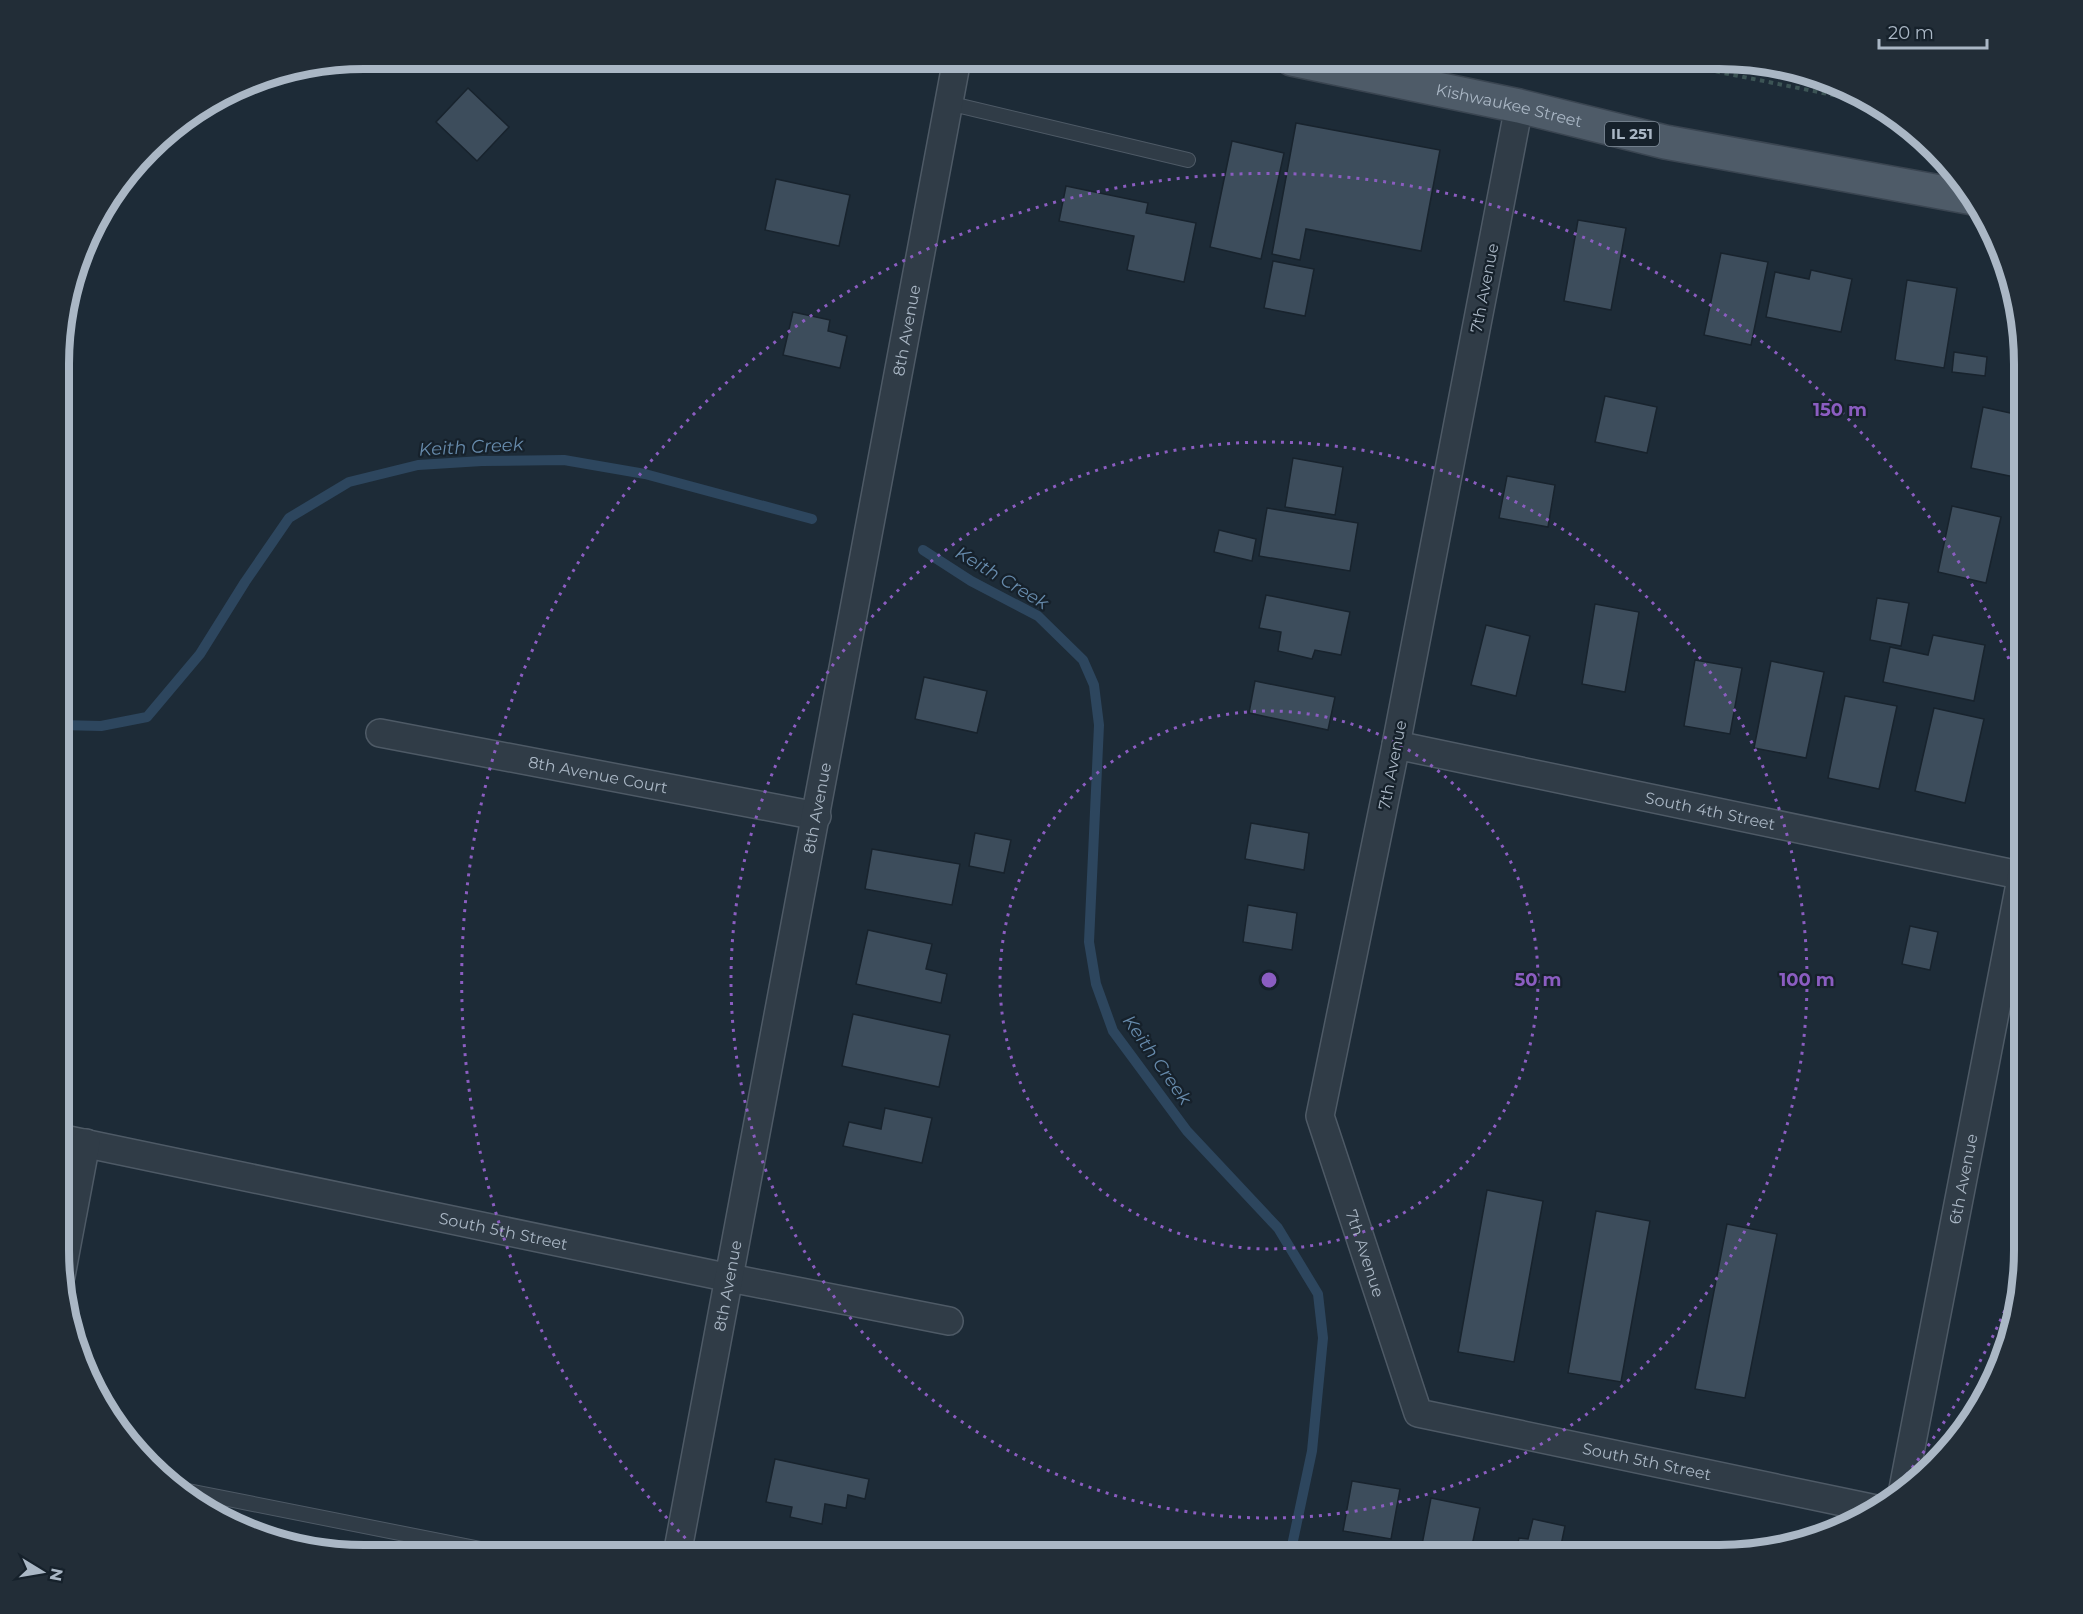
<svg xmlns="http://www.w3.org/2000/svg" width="2083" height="1614" viewBox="0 0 2083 1614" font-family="Montserrat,sans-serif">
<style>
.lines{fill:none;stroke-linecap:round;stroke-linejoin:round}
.stream{stroke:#2d465e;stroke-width:10}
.building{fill:#3d4d5c;stroke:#18232d;stroke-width:1.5}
.service-casing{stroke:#4e5a66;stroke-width:16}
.minor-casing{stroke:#4e5a66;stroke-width:30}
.primary-casing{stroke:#3a4551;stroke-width:36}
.path{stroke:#3c5455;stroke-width:4;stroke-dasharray:4.5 4.5;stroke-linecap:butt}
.service{stroke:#303c47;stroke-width:14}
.minor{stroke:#303c47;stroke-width:27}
.primary{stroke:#4e5b68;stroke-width:33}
.ring{fill:none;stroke:#8b5dc1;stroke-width:3;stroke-dasharray:3 6}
.labels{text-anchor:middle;stroke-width:4.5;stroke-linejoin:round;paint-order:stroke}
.shield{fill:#16212b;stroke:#7e8a97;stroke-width:1.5}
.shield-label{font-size:15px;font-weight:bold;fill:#aab7c5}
.street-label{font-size:16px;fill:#aab7c5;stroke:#16212b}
.water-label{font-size:18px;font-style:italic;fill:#678bac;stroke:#16212b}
.rim{fill:none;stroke:#aab7c5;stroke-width:8}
.centre{fill:#8b5dc1;stroke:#16212b;stroke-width:3}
.ring-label{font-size:18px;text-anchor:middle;font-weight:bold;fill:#8b5dc1;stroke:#16212b;stroke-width:4.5;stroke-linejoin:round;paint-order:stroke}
</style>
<rect width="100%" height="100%" fill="#1d2b37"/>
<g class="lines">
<!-- stream -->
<g class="stream">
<path d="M 923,550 L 971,581 L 1038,616 L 1083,660 L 1094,685 L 1099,725 L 1089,942 L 1096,984 L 1113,1031 L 1187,1131 L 1278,1228 L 1318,1294 L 1323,1338 L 1312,1451 L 1290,1555"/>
<path d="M 60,725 L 101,726 L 147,717 L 200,654 L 245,582 L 289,518 L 349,482 L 418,465 L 482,461 L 564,460 L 645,474 L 812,519"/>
</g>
</g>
<!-- building -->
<g class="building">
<path d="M 468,88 L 509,127 L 477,161 L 436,122 Z"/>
<path d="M 1296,123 L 1440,150 L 1421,251 L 1306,229 L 1300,260 L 1272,254 Z"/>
<path d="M 1232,141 L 1284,153 L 1261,259 L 1210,247 Z"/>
<path d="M 776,179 L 850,195 L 839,246 L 765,230 Z"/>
<path d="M 1066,186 L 1148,203 L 1146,213 L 1196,223 L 1184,282 L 1127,270 L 1134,236 L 1059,221 Z"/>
<path d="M 1578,220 L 1626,228 L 1611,310 L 1564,301 Z"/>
<path d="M 1721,253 L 1768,262 L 1751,345 L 1704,335 Z"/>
<path d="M 1273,261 L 1314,269 L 1305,316 L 1264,308 Z"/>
<path d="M 1811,270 L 1852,279 L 1841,332 L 1766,317 L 1775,272 L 1809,279 Z"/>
<path d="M 1907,280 L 1957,288 L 1944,368 L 1895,360 Z"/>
<path d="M 793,312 L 830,320 L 828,331 L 847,336 L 840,368 L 783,355 Z"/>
<path d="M 1954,352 L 1987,357 L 1985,376 L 1952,372 Z"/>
<path d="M 1605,396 L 1657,407 L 1647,453 L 1595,442 Z"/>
<path d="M 1983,407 L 2024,416 L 2024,479 L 1971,468 Z"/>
<path d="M 1293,458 L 1343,467 L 1335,515 L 1285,507 Z"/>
<path d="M 1507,476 L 1555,485 L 1548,527 L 1499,518 Z"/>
<path d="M 1952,506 L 2001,517 L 1986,583 L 1938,572 Z"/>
<path d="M 1267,508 L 1358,523 L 1350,571 L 1259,556 Z"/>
<path d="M 1219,530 L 1256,539 L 1252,561 L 1214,552 Z"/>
<path d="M 1266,595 L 1350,612 L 1341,655 L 1315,650 L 1312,659 L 1278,651 L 1281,632 L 1259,628 Z"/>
<path d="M 1877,598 L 1909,603 L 1901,646 L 1870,640 Z"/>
<path d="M 1595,604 L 1639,612 L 1625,692 L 1582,684 Z"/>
<path d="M 1486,625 L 1530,636 L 1516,696 L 1471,685 Z"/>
<path d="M 1933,635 L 1985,645 L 1974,701 L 1883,682 L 1890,647 L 1928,655 Z"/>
<path d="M 1695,660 L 1742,668 L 1730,734 L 1684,726 Z"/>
<path d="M 1771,661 L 1824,672 L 1806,758 L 1754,748 Z"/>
<path d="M 924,677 L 987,691 L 977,733 L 915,719 Z"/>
<path d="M 1255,681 L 1335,697 L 1328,730 L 1249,713 Z"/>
<path d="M 1845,696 L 1897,706 L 1879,789 L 1828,778 Z"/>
<path d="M 1934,708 L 1984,719 L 1965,803 L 1915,791 Z"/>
<path d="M 1251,823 L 1309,833 L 1304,870 L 1245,859 Z"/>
<path d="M 975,833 L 1011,840 L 1004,873 L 969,866 Z"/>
<path d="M 872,849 L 960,864 L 952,905 L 865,889 Z"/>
<path d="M 1248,905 L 1297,913 L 1292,950 L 1243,942 Z"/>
<path d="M 1910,926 L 1938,932 L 1930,970 L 1902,964 Z"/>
<path d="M 868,930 L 932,944 L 926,969 L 947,974 L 941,1003 L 856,984 Z"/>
<path d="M 60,952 L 66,954 L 60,981 Z"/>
<path d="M 853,1014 L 950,1035 L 939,1087 L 842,1066 Z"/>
<path d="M 885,1108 L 932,1118 L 922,1163 L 843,1146 L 849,1122 L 881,1129 Z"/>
<path d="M 1487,1190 L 1543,1201 L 1514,1362 L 1458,1352 Z"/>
<path d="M 1596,1211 L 1650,1221 L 1621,1382 L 1568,1373 Z"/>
<path d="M 1727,1224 L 1777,1234 L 1745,1398 L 1695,1389 Z"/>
<path d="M 775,1459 L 869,1479 L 865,1499 L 848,1495 L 846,1508 L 825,1504 L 822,1524 L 790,1517 L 792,1507 L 766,1502 Z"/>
<path d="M 1352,1481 L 1400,1489 L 1391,1539 L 1343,1531 Z"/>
<path d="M 1431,1498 L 1480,1508 L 1470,1555 L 1420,1555 Z"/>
<path d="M 1533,1519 L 1565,1526 L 1559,1555 L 1515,1555 L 1519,1538 L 1528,1539 Z"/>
<path d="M 797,1542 L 828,1547 L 827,1555 L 795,1555 Z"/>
</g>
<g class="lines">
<!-- service casing -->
<g class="service-casing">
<g id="service">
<path d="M 948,103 L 1188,160"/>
<path d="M 178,1489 L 510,1555"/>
</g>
</g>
<!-- minor casing -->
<g class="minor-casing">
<g id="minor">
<path id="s1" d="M 1519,106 L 1396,745 L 1320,1116 L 1418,1413 L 1876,1509"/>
<path id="s2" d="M 380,733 L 817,816"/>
<path id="s3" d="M 1396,745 L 2024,876"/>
<path id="s4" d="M 59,1138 L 730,1278 L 949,1321"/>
<path d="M 61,1276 L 86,1143"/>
<path id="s5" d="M 1902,1494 L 2024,863"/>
<path id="s6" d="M 677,1555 L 957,59"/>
</g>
</g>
<!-- primary casing -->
<g class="primary-casing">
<g id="primary">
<path id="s7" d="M 1292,59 L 1519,106 L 1665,142 L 1973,198"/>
</g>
</g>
<!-- path -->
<path class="path" d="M 1654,59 L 1868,102"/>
<!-- service -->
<use href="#service" class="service"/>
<!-- minor -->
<use href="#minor" class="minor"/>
<!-- primary -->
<use href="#primary" class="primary"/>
</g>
<!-- distance rings -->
<g class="ring">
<circle cx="1269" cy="980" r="269"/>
<circle cx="1269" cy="980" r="538"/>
<path d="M2022 1269A807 807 0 0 1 1883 1504M698 1551A807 807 0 1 1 2022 691"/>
</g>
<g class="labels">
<!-- shield labels -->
<rect class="shield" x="1605" y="122" width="54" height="24" rx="4.5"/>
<g class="shield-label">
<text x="1632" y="139">IL 251</text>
</g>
<!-- street labels -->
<g class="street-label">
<text dy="6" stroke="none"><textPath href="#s7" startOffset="222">Kishwaukee Street</textPath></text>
<text transform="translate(1484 288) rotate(-79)" y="6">7th Avenue</text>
<text dy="6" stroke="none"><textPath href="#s6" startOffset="1246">8th Avenue</textPath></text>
<text transform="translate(1392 765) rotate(-79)" y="6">7th Avenue</text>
<text dy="6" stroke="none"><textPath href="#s2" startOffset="222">8th Avenue Court</textPath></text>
<text dy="6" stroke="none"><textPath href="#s6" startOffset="760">8th Avenue</textPath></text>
<text dy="6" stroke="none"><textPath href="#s3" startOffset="321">South 4th Street</textPath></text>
<text dy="6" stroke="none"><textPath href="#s5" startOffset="321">6th Avenue</textPath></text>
<text dy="6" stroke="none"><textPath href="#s4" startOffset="454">South 5th Street</textPath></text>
<text dy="6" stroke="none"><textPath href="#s1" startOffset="1174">7th Avenue</textPath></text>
<text dy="6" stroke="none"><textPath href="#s6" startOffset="274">8th Avenue</textPath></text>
<text dy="6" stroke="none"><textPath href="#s1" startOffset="1576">South 5th Street</textPath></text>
</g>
<!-- water labels -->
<g class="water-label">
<text transform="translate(471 447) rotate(-3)" y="6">Keith Creek</text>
<text transform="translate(1002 578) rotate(31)" y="6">Keith Creek</text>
<text transform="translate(1157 1060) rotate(55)" y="6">Keith Creek</text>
</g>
</g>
<!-- crop -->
<path d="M0 0H2083V1614H0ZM364 69H1719A295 295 0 0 1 2014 364V1250A295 295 0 0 1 1719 1545H364A295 295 0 0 1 69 1250V364A295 295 0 0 1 364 69Z" fill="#222d37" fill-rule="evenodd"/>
<path class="rim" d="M364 69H1719A295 295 0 0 1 2014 364V1250A295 295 0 0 1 1719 1545H364A295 295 0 0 1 69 1250V364A295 295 0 0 1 364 69Z"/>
<circle cx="1269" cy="980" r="9" class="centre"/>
<g class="ring-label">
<text x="1840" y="416">150 m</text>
<text x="1538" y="986">50 m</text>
<text x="1807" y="986">100 m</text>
</g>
<!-- north arrow -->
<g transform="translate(42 1572) rotate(101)" stroke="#16212b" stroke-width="4.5" paint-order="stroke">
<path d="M0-4.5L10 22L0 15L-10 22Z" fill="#aab7c5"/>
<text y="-9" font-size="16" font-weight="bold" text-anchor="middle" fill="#aab7c5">N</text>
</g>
<!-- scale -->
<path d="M1879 39v9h108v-9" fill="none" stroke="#aab7c5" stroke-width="3"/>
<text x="1888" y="39" font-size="18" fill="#aab7c5" stroke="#16212b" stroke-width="4.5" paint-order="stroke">20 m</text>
</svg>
